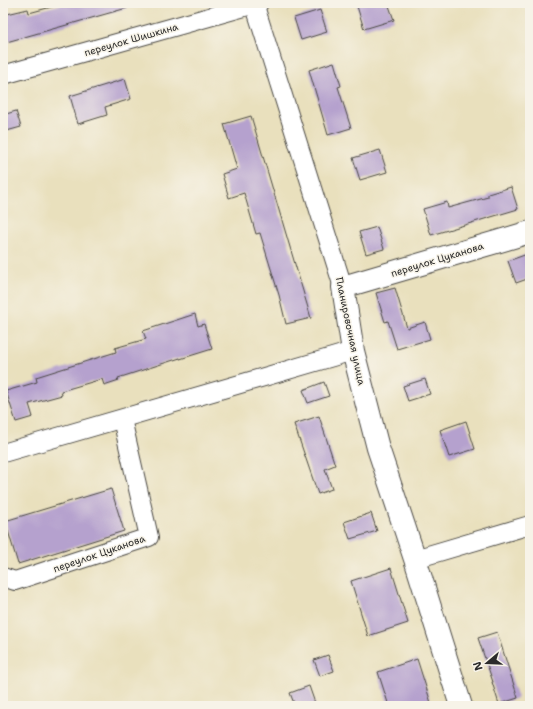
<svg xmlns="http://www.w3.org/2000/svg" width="533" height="709" viewBox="0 0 533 709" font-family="'Shantell Sans',sans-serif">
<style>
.building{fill:#b5a1ce}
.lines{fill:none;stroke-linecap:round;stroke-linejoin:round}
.minor-casing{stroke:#484641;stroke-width:20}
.secondary-casing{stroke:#484641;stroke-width:24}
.minor{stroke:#fff;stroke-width:18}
.secondary{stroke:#fff;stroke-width:22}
.labels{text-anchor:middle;stroke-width:3;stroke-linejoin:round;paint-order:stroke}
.street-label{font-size:10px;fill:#2b2b2b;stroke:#f7f3e8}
</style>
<rect width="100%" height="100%" fill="#f7f3e8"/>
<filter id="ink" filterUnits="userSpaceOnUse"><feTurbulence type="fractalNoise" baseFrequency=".025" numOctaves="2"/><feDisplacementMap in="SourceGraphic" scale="8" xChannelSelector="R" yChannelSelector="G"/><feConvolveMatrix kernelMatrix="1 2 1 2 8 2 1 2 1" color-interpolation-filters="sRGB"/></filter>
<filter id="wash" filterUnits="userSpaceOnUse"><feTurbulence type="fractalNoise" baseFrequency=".012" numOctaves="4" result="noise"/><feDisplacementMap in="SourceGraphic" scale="16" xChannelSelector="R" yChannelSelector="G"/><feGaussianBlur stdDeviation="0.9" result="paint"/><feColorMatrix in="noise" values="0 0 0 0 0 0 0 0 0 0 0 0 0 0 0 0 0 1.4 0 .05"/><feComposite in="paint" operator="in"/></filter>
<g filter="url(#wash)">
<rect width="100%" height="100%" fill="#e9e0bd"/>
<g id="blocks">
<!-- building -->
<g class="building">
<path d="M 66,3 L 126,3 L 127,8 L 3,43 L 3,15 L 28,9 L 29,13 Z"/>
<path d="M 356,3 L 388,3 L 394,20 L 364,29 Z"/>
<path d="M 320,10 L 327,32 L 301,40 L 294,18 Z"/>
<path d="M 334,62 L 341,86 L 338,87 L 351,128 L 328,135 L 309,70 Z"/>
<path d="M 125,79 L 131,99 L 105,107 L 107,115 L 78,124 L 70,96 Z"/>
<path d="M 16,111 L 21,127 L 3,132 L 3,115 Z"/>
<path d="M 251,116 L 311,318 L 286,324 L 279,295 L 260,233 L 256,234 L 244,193 L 229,198 L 222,174 L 237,169 L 224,124 Z"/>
<path d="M 380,150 L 387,172 L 360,180 L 353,158 Z"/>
<path d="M 511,187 L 518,209 L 431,235 L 423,209 L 447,202 L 448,208 L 488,197 L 488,194 Z"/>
<path d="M 377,227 L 384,249 L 366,254 L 359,232 Z"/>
<path d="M 530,253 L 530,278 L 516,283 L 508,261 Z"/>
<path d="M 395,288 L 407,328 L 425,322 L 430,339 L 397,349 L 388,321 L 385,322 L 376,293 Z"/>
<path d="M 195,314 L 198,326 L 204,324 L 212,349 L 180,359 L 180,358 L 118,378 L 119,380 L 104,385 L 102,379 L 61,391 L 62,395 L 29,404 L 33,417 L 16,422 L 6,391 L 37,382 L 36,377 L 116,352 L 115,348 L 146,339 L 143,331 Z"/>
<path d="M 425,379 L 430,394 L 408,401 L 403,386 Z"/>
<path d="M 324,382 L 329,396 L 308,403 L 303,390 Z"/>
<path d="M 319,416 L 335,465 L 325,469 L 332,489 L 318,494 L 294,424 Z"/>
<path d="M 466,421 L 475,449 L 449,457 L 440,430 Z"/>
<path d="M 111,489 L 124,531 L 18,564 L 5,521 Z"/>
<path d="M 371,513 L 377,531 L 350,539 L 344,522 Z"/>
<path d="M 391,568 L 408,623 L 368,636 L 351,581 Z"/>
<path d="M 497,632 L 518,698 L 499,704 L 492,682 L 493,682 L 478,638 Z"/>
<path d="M 328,655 L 334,671 L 320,676 L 314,660 Z"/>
<path d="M 417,659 L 432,706 L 389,706 L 378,672 Z"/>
<path d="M 309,686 L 316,706 L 295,706 L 290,693 Z"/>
</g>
</g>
</g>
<g filter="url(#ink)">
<use href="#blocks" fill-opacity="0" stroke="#484641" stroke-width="1"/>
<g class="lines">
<!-- minor casing -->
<g class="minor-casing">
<g id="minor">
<path d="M 254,3 L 343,287"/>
<path d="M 3,75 L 259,3"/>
<path d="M 3,453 L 353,351"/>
<path d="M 415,559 L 530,525"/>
<path d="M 3,577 L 15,581 L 149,537 L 122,419"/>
</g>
</g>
<!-- secondary casing -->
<g class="secondary-casing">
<path id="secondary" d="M 461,706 L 415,559 L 378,448 L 353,351 L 343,287 L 530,232"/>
</g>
<!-- minor -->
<use href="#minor" class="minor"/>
<!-- secondary -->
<use href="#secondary" class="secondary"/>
</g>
</g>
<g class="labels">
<!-- street labels -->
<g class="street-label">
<text transform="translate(131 39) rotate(-16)" y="4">переулок Шишкина</text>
<text transform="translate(437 259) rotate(-17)" y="4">переулок Цуканова</text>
<text transform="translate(351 331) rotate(78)" y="4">Планировочная улица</text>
<text transform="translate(99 553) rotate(-19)" y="4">переулок Цуканова</text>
</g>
</g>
<!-- margin -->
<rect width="533" height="709" fill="none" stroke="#f7f3e8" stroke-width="16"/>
<!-- north arrow -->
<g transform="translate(487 663) rotate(251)" stroke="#f7f3e8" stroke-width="3" paint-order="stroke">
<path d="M0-3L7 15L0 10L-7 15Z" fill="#2b2b2b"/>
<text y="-6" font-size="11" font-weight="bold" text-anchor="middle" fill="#2b2b2b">N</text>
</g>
</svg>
